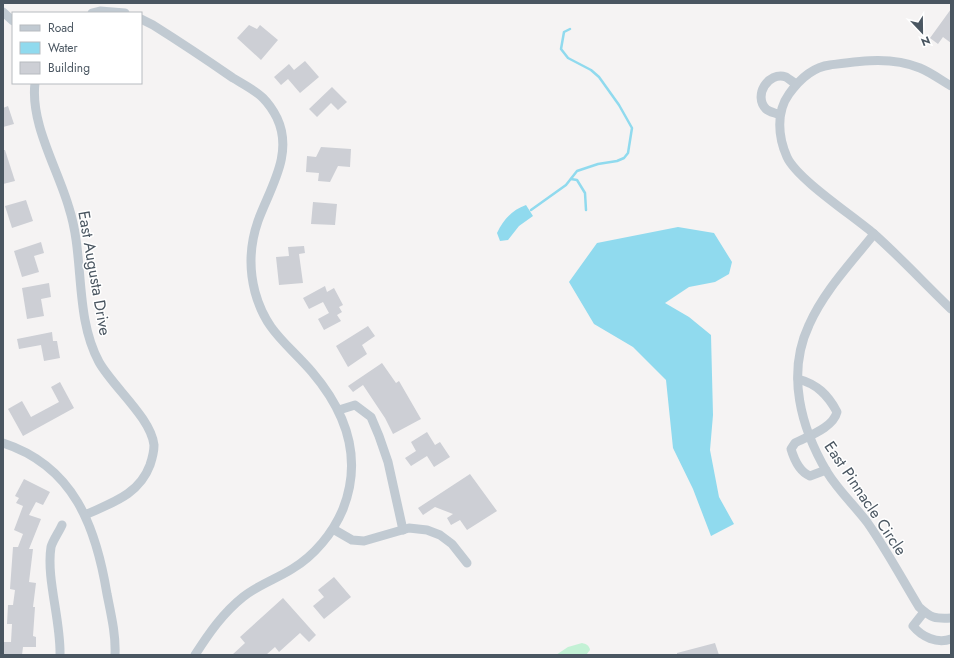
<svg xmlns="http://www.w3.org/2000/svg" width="954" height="658" viewBox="0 0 954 658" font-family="Jost,sans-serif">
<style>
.green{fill:#c3f1d5}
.water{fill:#90daee}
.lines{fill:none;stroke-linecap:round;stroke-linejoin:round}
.stream{stroke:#90daee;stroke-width:2.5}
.building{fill:#cdcfd5}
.minor{stroke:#c1cad2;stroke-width:9}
.labels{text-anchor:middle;stroke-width:3;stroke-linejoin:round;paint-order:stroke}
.street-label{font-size:16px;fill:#4a5661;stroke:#fff}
</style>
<rect width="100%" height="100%" fill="#f5f3f3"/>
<!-- green -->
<path class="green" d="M 582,643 C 586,644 589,645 590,650 L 586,655 L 556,655 L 568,647 Z"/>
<!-- water -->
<g class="water">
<path d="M 526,205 L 533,216 L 519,226 L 508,240 L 500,241 L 497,233 C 503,220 512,210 526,205 Z"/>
<path d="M 678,227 L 714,233 L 732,262 L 729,274 L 715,282 L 689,287 L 665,303 L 689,317 L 711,335 L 713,415 L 710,450 L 719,497 L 734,524 L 711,536 L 693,489 L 673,448 L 666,380 L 633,347 L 594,324 L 569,282 L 597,243 Z"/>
</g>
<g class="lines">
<!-- stream -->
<g class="stream">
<path d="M 571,179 L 577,180 L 585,193 L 586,210"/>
<path d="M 531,210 L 566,185 L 577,171 L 598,164 L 617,161 L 624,158 L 628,153 L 632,128 L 619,105 L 599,77 L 591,70 L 568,58 L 561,49 L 564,32 L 570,29"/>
</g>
</g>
<!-- building -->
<g class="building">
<path d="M 951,9 L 951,43 L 943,37 L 938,44 L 930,38 Z"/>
<path d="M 249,25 L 257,29 L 260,25 L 278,40 L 261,60 L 237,38 Z"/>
<path d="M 305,61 L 319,77 L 300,93 L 288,79 L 281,85 L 274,77 L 289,64 L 294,70 Z"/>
<path d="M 332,87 L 347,102 L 338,110 L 331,103 L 317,117 L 309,109 Z"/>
<path d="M 8,106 L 14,124 L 3,127 L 3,108 Z"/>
<path d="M 321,147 L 351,149 L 350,167 L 338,166 L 330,182 L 318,181 L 319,173 L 306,172 L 307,156 L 316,157 Z"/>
<path d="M 3,150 L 5,150 L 15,181 L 3,184 Z"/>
<path d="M 26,200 L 33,221 L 12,228 L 5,206 Z"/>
<path d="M 313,202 L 337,204 L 335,225 L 311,224 Z"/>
<path d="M 41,242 L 44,253 L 34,256 L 39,272 L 22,277 L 14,251 Z"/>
<path d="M 304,246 L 305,253 L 299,254 L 303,283 L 279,285 L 276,257 L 289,256 L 288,247 Z"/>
<path d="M 49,283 L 51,297 L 41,299 L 44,316 L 27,319 L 22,288 Z"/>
<path d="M 325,286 L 327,292 L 334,288 L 343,305 L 339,307 L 342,312 L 337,315 L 341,321 L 324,330 L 318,319 L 329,313 L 323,302 L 309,309 L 303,298 Z"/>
<path d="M 368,326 L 375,336 L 362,345 L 367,354 L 348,367 L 336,346 Z"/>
<path d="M 52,332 L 53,341 L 57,341 L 60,358 L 44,361 L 41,345 L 19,349 L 17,339 Z"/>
<path d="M 382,363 L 396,383 L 399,381 L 421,419 L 393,434 L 385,418 L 363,385 L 353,392 L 348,386 Z"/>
<path d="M 60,382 L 74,408 L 23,436 L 8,409 L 22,401 L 31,417 L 59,402 L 51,387 Z"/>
<path d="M 427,432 L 435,445 L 440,442 L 450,457 L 434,467 L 427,456 L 411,466 L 405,458 L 416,451 L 411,442 Z"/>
<path d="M 470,474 L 497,511 L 467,530 L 460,520 L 451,525 L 447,518 L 453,514 L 435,507 L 423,515 L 418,508 Z"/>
<path d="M 24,479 L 50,492 L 43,505 L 36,502 L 29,515 L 41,519 L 29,549 L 33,549 L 29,582 L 36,583 L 33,607 L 35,607 L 33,636 L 36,637 L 36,647 L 23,647 L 22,655 L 3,655 L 3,642 L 11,642 L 12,624 L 7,624 L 8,605 L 13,605 L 15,590 L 10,589 L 13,547 L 18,547 L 23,534 L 14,530 L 23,506 L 16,503 L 19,498 L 15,496 Z"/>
<path d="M 334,577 L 351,597 L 324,619 L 313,606 L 324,597 L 318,590 Z"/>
<path d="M 283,598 L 316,635 L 309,642 L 300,633 L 279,652 L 275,647 L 266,655 L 232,655 L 245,643 L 240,637 Z"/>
<path d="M 715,643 L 719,655 L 677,655 L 677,653 Z"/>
</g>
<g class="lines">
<!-- minor -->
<g class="minor">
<path d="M 3,12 L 13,21"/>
<path d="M 92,13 L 100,11 L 125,13"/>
<path d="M 141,19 L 153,25 C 180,42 207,60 233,78 C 243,84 255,90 263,98 C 268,103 274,112 277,118 C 294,154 270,188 258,221 C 250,244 249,269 255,292 C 266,332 287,343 312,372 C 346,412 363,458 343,509 C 333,533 314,556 292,569 C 276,579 258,585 243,597 C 223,613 209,633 195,655"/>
<path d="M 35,83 C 30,124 58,169 69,208 C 85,257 74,316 99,362 C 113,387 151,418 154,445 C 154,451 152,459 150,465 C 139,495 111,503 85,515"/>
<path d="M 951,86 C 941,80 930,72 920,68 C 891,56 860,61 830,65 C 813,67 799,80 789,94 C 776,112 778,137 787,157 C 797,179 852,215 873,233 C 900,257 925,284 951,309"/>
<path d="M 780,115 C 776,113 769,112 766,109 C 753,96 768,71 786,77 C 789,79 793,82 796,84"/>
<path d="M 874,234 C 851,263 824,291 809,325 C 786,374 801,428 827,472 C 838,490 854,505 867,522 C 886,549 902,579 919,607 C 931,618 935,619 951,618"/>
<path d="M 798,379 C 817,384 828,395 837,412 C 833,428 808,436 795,443 L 791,449 C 794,459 800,472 810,476 L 826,470"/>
<path d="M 339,410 L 355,405 L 371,417 L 379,436 L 388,462 L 403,530"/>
<path d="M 3,443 C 74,466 96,527 107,594 C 111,614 116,635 115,655"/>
<path d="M 333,529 L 352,540 L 364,541 L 409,528 L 427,530 L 440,535 L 452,544 L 467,563"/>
<path d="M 924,612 L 913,626 C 922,637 937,644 951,639"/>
<path d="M 60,655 C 61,621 46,578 51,547 C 53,540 59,532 62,525"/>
</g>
</g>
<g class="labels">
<!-- street labels -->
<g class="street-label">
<text transform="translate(95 273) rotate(80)" y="6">East Augusta Drive</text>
<text transform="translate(866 498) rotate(56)" y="6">East Pinnacle Circle</text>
</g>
</g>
<!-- border -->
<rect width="954" height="658" fill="none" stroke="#4a5661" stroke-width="8"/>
<!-- legend -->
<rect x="12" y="12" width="130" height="72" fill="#ffffff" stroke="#b7bbc0"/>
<rect x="20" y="25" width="20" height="6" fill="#c1cad2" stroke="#b7bbc0"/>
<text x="48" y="32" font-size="12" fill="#4a5661">Road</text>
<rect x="20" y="42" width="20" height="12" fill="#90daee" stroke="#b7bbc0"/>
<text x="48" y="52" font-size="12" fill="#4a5661">Water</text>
<rect x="20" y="62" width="20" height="12" fill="#cdcfd5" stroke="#b7bbc0"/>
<text x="48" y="72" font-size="12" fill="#4a5661">Building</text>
<!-- north arrow -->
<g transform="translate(922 32) rotate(158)" stroke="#ffffff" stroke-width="3" paint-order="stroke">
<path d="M0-3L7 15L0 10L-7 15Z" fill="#4a5661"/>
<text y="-6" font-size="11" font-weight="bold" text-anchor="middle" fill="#4a5661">N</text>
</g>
</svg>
